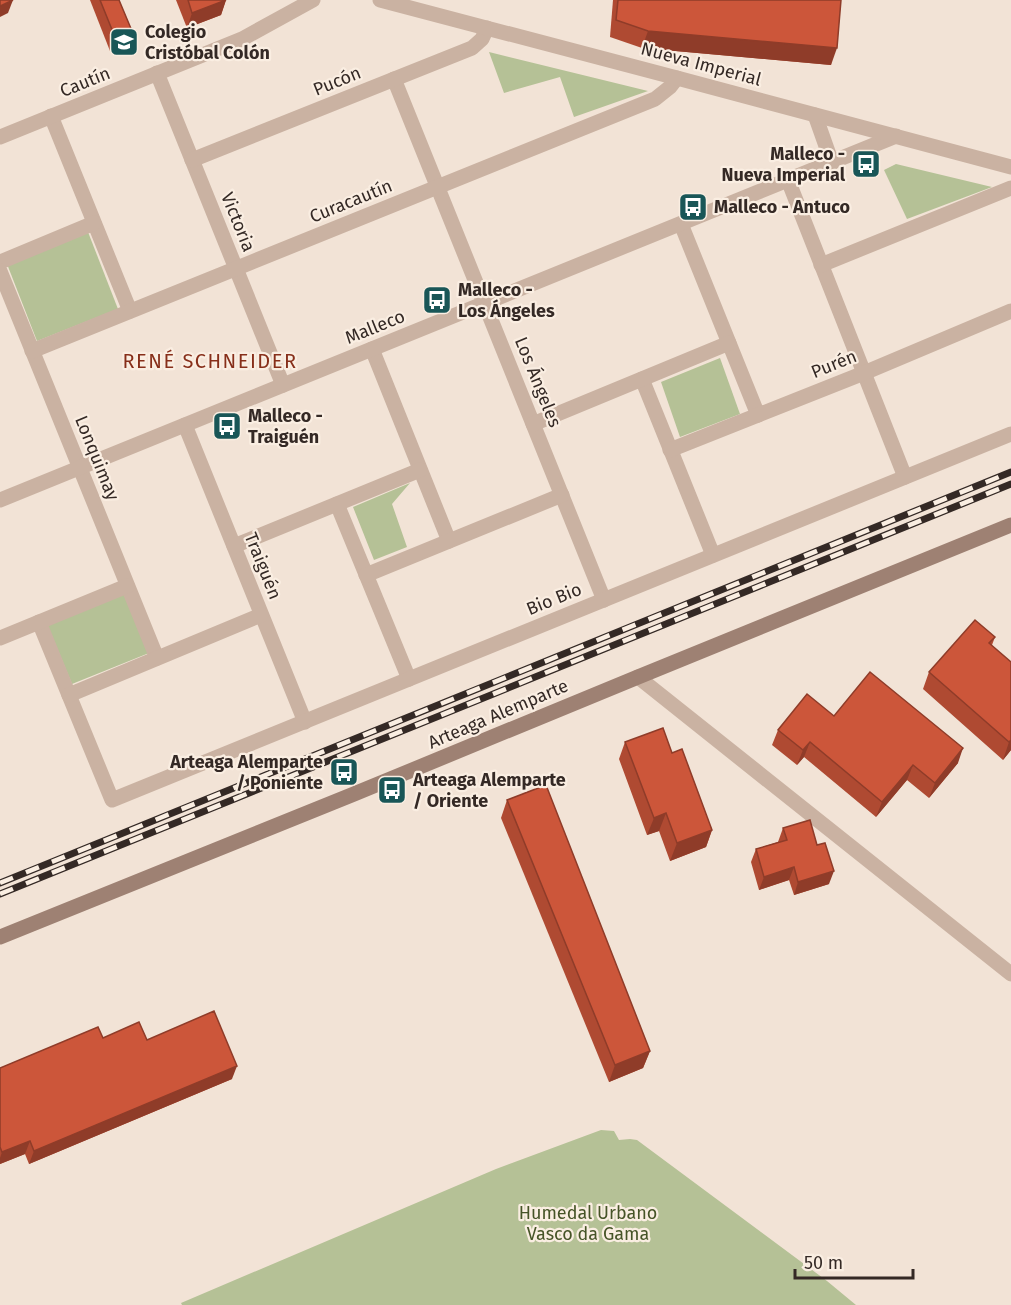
<svg xmlns="http://www.w3.org/2000/svg" width="1011" height="1305" viewBox="0 0 1011 1305" font-family="'Fira Sans',sans-serif">
<style>
.green{fill:#b5c196}
.lines{fill:none;stroke-linecap:round;stroke-linejoin:round}
.minor{stroke:#cab2a2;stroke-width:15}
.tertiary{stroke:#cab2a2;stroke-width:15}
.secondary{stroke:#9e8173;stroke-width:15}
.rail-casing{stroke:#342925;stroke-width:7}
.rail{stroke:#faeee2;stroke-width:4.5;stroke-dasharray:14;stroke-linecap:butt}
.wall{fill:#af4a32}
.shaded-wall{fill:#8f3c29}
.building{fill:#cc563a;stroke:#8f3c29;stroke-width:1.5}
.labels{text-anchor:middle;stroke-width:4.5;stroke-linejoin:round;paint-order:stroke}
.poi-label{font-size:18px;font-weight:bold;fill:#342925;stroke:#faeee2;text-anchor:start}
.street-label{font-size:18px;fill:#342925;stroke:#faeee2}
.park-label{font-size:18px;fill:#465427;stroke:#faeee2}
.neighbourhood-label{font-size:20px;letter-spacing:1.5px;fill:#872f1a;stroke:#faeee2}
</style>
<rect width="100%" height="100%" fill="#f2e3d6"/>
<!-- green -->
<g class="green">
<path d="M 489,52 L 648,91 L 574,117 L 560,77 L 504,93 Z"/>
<path d="M 896,164 L 992,187 L 907,219 L 884,170 Z"/>
<path d="M 88,232 L 118,309 L 37,341 L 7,264 Z"/>
<path d="M 720,358 L 740,414 L 680,437 L 661,382 Z"/>
<path d="M 410,483 L 392,504 L 407,547 L 374,560 L 353,507 Z"/>
<path d="M 123,590 L 149,653 L 72,684 L 46,622 Z"/>
<path d="M 601,1130 L 614,1131 L 619,1140 L 630,1139 L 637,1140 L 827,1281 L 856,1305 L 182,1305 L 181,1303 L 496,1169 Z"/>
</g>
<g class="lines">
<!-- minor -->
<g class="minor">
<path d="M 157,73 L 283,385"/>
<path d="M 394,79 L 604,600"/>
<path d="M 815,115 L 832,163"/>
<path d="M 51,116 L 130,311"/>
<path d="M 0,137 L 242,39 L 313,0"/>
<path d="M 192,160 L 472,48 L 482,39 L 487,28"/>
<path d="M 788,180 L 905,477"/>
<path d="M 681,224 L 758,415"/>
<path d="M 0,262 L 94,223"/>
<path d="M 821,265 L 1011,188"/>
<path d="M 0,271 L 157,658"/>
<path d="M 372,349 L 449,541"/>
<path d="M 32,351 L 655,99 L 670,87 L 677,78"/>
<path d="M 642,379 L 713,555"/>
<path d="M 533,424 L 729,343"/>
<path d="M 185,425 L 305,722"/>
<path d="M 670,450 L 864,373 L 1011,311"/>
<path d="M 0,500 L 896,136"/>
<path d="M 337,504 L 409,679"/>
<path d="M 234,546 L 420,470"/>
<path d="M 366,575 L 562,495"/>
<path d="M 39,622 L 112,800 L 1011,434"/>
<path d="M 0,638 L 127,586"/>
<path d="M 638,677 L 1011,974"/>
<path d="M 69,695 L 261,615"/>
</g>
<!-- tertiary -->
<path class="tertiary" d="M 380,0 L 677,78 L 1011,167"/>
<!-- secondary -->
<path class="secondary" d="M 0,937 L 354,794 L 638,677 L 1011,525"/>
<!-- rail casing -->
<g class="rail-casing">
<g id="rail">
<path d="M 0,883 L 1011,472"/>
<path d="M 0,894 L 1011,484"/>
</g>
</g>
<!-- rail -->
<use href="#rail" class="rail"/>
</g>
<!-- wall -->
<g class="wall">
<path d="M 90,0 L 119,0 L 132,31 L 127,44 L 110,51 Z"/>
<path d="M 176,0 L 226,0 L 221,15 L 187,28 Z"/>
<path d="M 613,0 L 841,0 L 831,65 L 642,48 L 610,37 Z"/>
<path d="M 995,637 L 992,645 L 1011,750 L 1003,760 L 923,689 L 929,672 Z"/>
<path d="M 834,716 L 958,763 L 929,798 L 907,780 L 876,817 L 804,757 L 797,765 L 772,745 L 778,730 Z"/>
<path d="M 625,742 L 672,753 L 712,830 L 706,847 L 670,861 L 659,831 L 647,835 L 619,759 Z"/>
<path d="M 507,800 L 650,1051 L 643,1068 L 609,1082 L 501,818 Z"/>
<path d="M 783,828 L 829,884 L 794,895 L 789,880 L 759,890 L 751,862 L 756,849 L 778,842 Z"/>
<path d="M 103,1038 L 147,1040 L 232,1079 L 29,1164 L 25,1154 L 0,1164 L 0,1068 Z"/>
</g>
<!-- shaded-wall -->
<g class="shaded-wall">
<path d="M 13,0 L 8,13 L 0,17 L 0,6 Z"/>
<path d="M 226,0 L 221,15 L 187,28 L 192,13 Z"/>
<path d="M 132,31 L 127,44 L 110,51 L 115,37 Z"/>
<path d="M 648,31 L 837,48 L 831,65 L 642,48 Z"/>
<path d="M 1011,740 L 1011,750 L 1003,760 L 1009,742 Z"/>
<path d="M 810,742 L 804,757 L 797,765 L 803,750 Z"/>
<path d="M 963,748 L 958,763 L 929,798 L 935,783 Z"/>
<path d="M 913,765 L 907,780 L 876,817 L 882,802 Z"/>
<path d="M 666,813 L 659,831 L 647,835 L 654,818 Z"/>
<path d="M 712,830 L 706,847 L 670,861 L 677,843 Z"/>
<path d="M 794,867 L 789,880 L 759,890 L 764,877 Z"/>
<path d="M 834,871 L 829,884 L 794,895 L 798,882 Z"/>
<path d="M 650,1051 L 643,1068 L 609,1082 L 615,1065 Z"/>
<path d="M 237,1066 L 232,1079 L 29,1164 L 34,1151 Z"/>
<path d="M 30,1141 L 25,1154 L 0,1164 L 0,1158 L 2,1152 Z"/>
</g>
<!-- building -->
<g class="building">
<path d="M 0,0 L 13,0 L 0,6 Z"/>
<path d="M 100,0 L 119,0 L 132,31 L 115,37 Z"/>
<path d="M 188,0 L 226,0 L 192,13 Z"/>
<path d="M 618,0 L 841,0 L 837,48 L 648,31 L 616,20 Z"/>
<path d="M 975,620 L 995,637 L 989,643 L 1011,662 L 1011,740 L 1009,742 L 929,672 Z"/>
<path d="M 870,672 L 963,748 L 935,783 L 913,765 L 882,802 L 810,742 L 803,750 L 778,730 L 807,694 L 834,716 Z"/>
<path d="M 663,728 L 672,753 L 682,749 L 712,830 L 677,843 L 666,813 L 654,818 L 625,742 Z"/>
<path d="M 546,785 L 650,1051 L 615,1065 L 507,800 Z"/>
<path d="M 810,820 L 817,845 L 825,843 L 834,871 L 798,882 L 794,867 L 764,877 L 756,849 L 787,840 L 783,828 Z"/>
<path d="M 214,1011 L 237,1066 L 34,1151 L 30,1141 L 2,1152 L 0,1147 L 0,1068 L 98,1027 L 103,1038 L 139,1022 L 147,1040 Z"/>
</g>
<!-- icons -->
<defs>
<g id="school-square" transform="scale(1.5)"><rect x="-9" y="-9" width="18" height="18" rx="4" fill="#195657" stroke="#faeee2"/><path d="M0-5L7-2L0 1L-7-2ZM-4 1L0 2.5L4 1V4Q0 6-4 4Z" fill="#fff"/></g>
<g id="bus-square" transform="scale(1.5)"><rect x="-9" y="-9" width="18" height="18" rx="4" fill="#195657" stroke="#faeee2"/><path d="M-5-6H5V4H4V6H2V4H-2V6H-4V4H-5ZM-3.5-4V0h7V-4ZM-3.5 1.2v1.5H-2V1.2ZM2 1.2v1.5H3.5V1.2Z" fill="#fff"/></g>
</defs>
<g fill-rule="evenodd">
<use href="#school-square" x="124" y="42"/>
<use href="#bus-square" x="866" y="164"/>
<use href="#bus-square" x="693" y="207"/>
<use href="#bus-square" x="437" y="300"/>
<use href="#bus-square" x="227" y="426"/>
<use href="#bus-square" x="344" y="772"/>
<use href="#bus-square" x="392" y="790"/>
</g>
<g class="labels">
<!-- poi labels -->
<g class="poi-label">
<text x="145" y="38">Colegio<tspan x="145" dy="21">Cristóbal Colón</tspan></text>
<text x="845" y="160" text-anchor="end">Malleco -<tspan x="845" dy="21">Nueva Imperial</tspan></text>
<text x="714" y="213">Malleco - Antuco</text>
<text x="458" y="296">Malleco -<tspan x="458" dy="21">Los Ángeles</tspan></text>
<text x="248" y="422">Malleco -<tspan x="248" dy="21">Traiguén</tspan></text>
<text x="323" y="768" text-anchor="end">Arteaga Alemparte<tspan x="323" dy="21">/ Poniente</tspan></text>
<text x="413" y="786">Arteaga Alemparte<tspan x="413" dy="21">/ Oriente</tspan></text>
</g>
<!-- street labels -->
<g class="street-label">
<text transform="translate(701 64) rotate(15)" y="6">Nueva Imperial</text>
<text transform="translate(337 81) rotate(-22)" y="6">Pucón</text>
<text transform="translate(85 82) rotate(-22)" y="6">Cautín</text>
<text transform="translate(351 201) rotate(-22)" y="6">Curacautín</text>
<text transform="translate(238 222) rotate(68)" y="6">Victoria</text>
<text transform="translate(375 327) rotate(-22)" y="6">Malleco</text>
<text transform="translate(834 364) rotate(-22)" y="6">Purén</text>
<text transform="translate(538 382) rotate(68)" y="6">Los Ángeles</text>
<text transform="translate(97 458) rotate(68)" y="6">Lonquimay</text>
<text transform="translate(263 566) rotate(68)" y="6">Traiguén</text>
<text transform="translate(554 599) rotate(-22)" y="6">Bio Bio</text>
<text transform="translate(498 714) rotate(-23)" y="6">Arteaga Alemparte</text>
</g>
<!-- park labels -->
<g class="park-label">
<text x="588" y="1219">Humedal Urbano<tspan x="588" dy="21">Vasco da Gama</tspan></text>
</g>
<!-- neighbourhood labels -->
<g class="neighbourhood-label">
<text x="210" y="368">RENÉ SCHNEIDER</text>
</g>
</g>
<!-- scale -->
<path d="M795 1269v9h118v-9" fill="none" stroke="#342925" stroke-width="3"/>
<text x="804" y="1269" font-size="18" fill="#342925" stroke="#faeee2" stroke-width="4.5" paint-order="stroke">50 m</text>
</svg>
